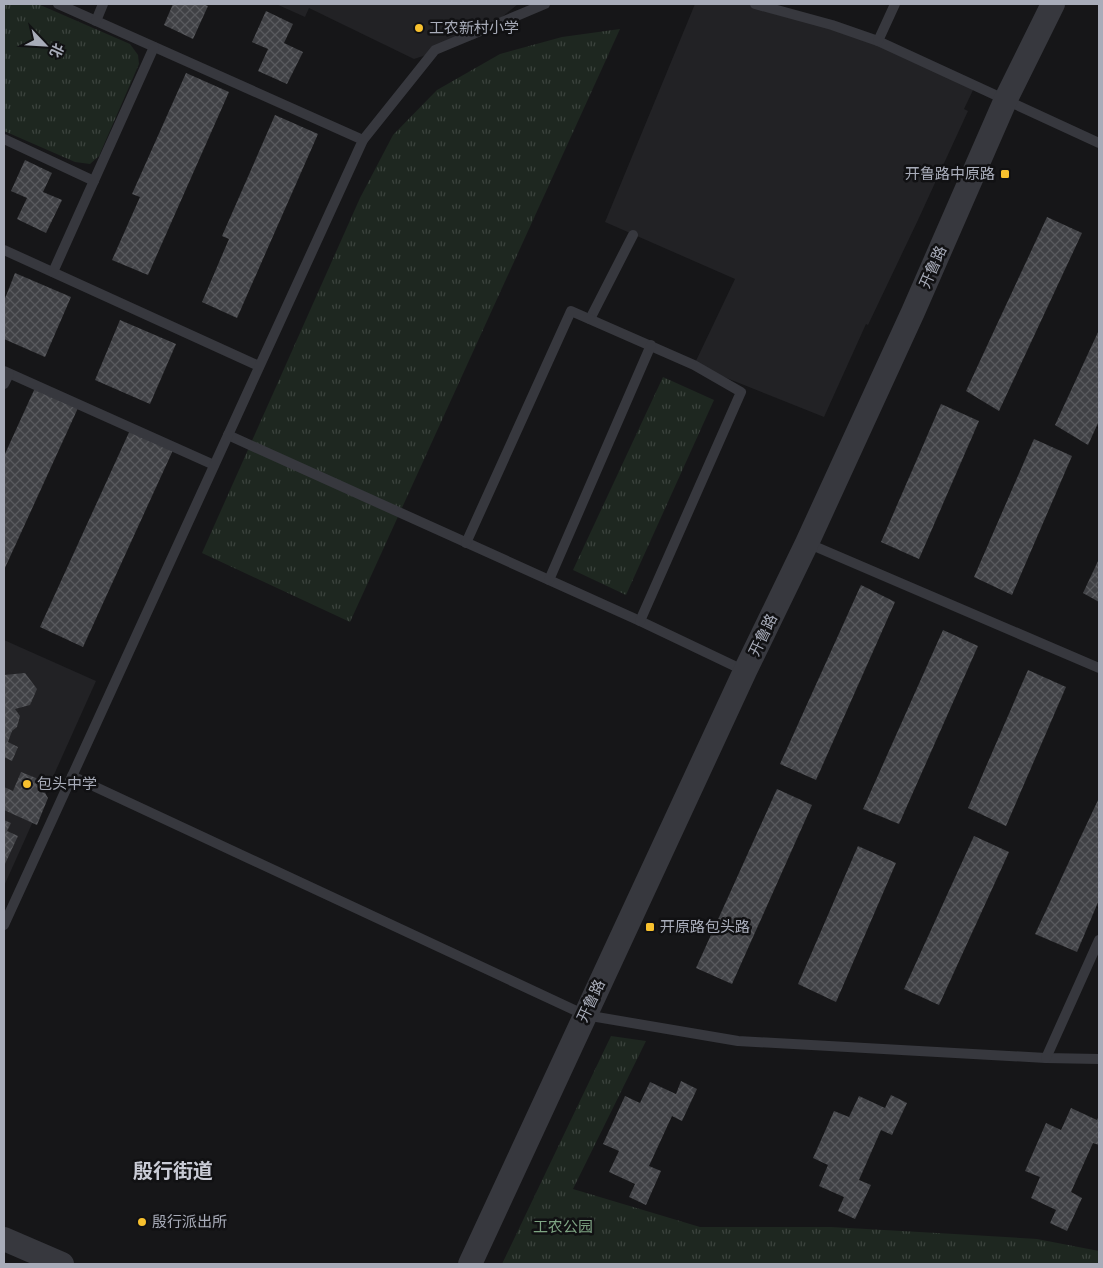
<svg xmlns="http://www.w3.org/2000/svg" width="1103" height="1268" viewBox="0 0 1103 1268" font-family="'Noto Sans','Noto Sans SC',sans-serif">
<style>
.built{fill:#222225}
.grass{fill:url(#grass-tufts)}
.building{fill:url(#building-cross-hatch)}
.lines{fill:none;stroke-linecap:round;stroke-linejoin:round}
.service{stroke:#37383e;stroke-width:10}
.tertiary{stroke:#37383e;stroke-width:24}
.poi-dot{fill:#f8c12e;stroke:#111113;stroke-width:2}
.labels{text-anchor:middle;stroke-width:5;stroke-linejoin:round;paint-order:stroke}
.poi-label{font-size:15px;fill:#a8acb9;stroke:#111113;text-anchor:start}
.street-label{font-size:15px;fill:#a8acb9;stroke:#111113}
.park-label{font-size:15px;fill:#7ea483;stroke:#111113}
.district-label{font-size:20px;font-weight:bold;fill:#c9cbd5;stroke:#111113}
</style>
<defs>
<pattern id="grass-tufts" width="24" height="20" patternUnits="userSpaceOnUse" patternTransform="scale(1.25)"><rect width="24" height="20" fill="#1e2720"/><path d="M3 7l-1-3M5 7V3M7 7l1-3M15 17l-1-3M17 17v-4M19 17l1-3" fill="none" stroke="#3c443e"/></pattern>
<pattern id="building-cross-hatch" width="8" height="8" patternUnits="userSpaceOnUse" patternTransform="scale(1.25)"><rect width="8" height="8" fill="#404145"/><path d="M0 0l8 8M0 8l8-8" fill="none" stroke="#595a5e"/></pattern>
</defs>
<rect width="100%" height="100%" fill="#161618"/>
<!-- built -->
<g class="built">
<path d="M 276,4 L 518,4 L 475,39 L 414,59 L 309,8 L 305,17 Z"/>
<path d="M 695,4 L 755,4 L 878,41 L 975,86 L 964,109 L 968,111 L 918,220 L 868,325 L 866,324 L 824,417 L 694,365 L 735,279 L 605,222 Z"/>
<path d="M 4,640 L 96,681 L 4,886 Z"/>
</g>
<!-- grass -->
<g class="grass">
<path d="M 4,4 L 38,4 L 130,44 L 138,55 L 139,64 L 99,156 L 90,164 L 75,162 L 4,131 Z"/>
<path d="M 620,29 L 350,622 L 202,553 L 360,198 L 393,135 L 437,90 L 500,54 L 562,37 Z"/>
<path d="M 663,377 L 714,400 L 626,595 L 573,570 Z"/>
<path d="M 611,1036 L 646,1041 L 573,1189 L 700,1227 L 831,1227 L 937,1233 L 1037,1239 L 1099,1251 L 1099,1264 L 502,1264 Z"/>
</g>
<!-- building -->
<g class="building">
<path d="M 173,4 L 203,4 L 208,6 L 193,39 L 164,25 Z"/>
<path d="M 266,11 L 293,24 L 284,43 L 303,52 L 287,84 L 258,71 L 268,49 L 252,42 Z"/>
<path d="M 186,73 L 229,92 L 148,275 L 112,260 L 140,197 L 132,194 Z"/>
<path d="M 275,115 L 318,134 L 237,318 L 202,302 L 229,239 L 222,236 Z"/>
<path d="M 25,160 L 52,173 L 43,192 L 62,200 L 46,233 L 17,219 L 27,198 L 11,191 Z"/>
<path d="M 1047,217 L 1082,233 L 999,411 L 966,391 Z"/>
<path d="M 15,273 L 71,297 L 45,357 L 4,339 L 4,301 Z"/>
<path d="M 120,320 L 176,344 L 150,404 L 95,380 Z"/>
<path d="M 1099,330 L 1099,421 L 1088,445 L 1055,425 Z"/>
<path d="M 35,388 L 78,408 L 4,570 L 4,456 Z"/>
<path d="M 941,404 L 979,421 L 919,559 L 881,542 Z"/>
<path d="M 131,428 L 174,448 L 83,647 L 40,627 Z"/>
<path d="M 1034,439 L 1072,456 L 1012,595 L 974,577 Z"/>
<path d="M 1099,559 L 1099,602 L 1083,593 Z"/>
<path d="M 861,585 L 895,602 L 816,780 L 780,764 Z"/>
<path d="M 943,630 L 978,646 L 899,824 L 863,809 Z"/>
<path d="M 1028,670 L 1066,687 L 1006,826 L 968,808 Z"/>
<path d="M 25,673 L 37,689 L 30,705 L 15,709 L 20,716 L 17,727 L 12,731 L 8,742 L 18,747 L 12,761 L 4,757 L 4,675 Z"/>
<path d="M 21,772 L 36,778 L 48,798 L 37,825 L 4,810 L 4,787 L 13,791 Z"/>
<path d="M 777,789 L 812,805 L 732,984 L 696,968 Z"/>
<path d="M 1099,798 L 1099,900 L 1077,952 L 1035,934 Z"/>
<path d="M 4,820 L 11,823 L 7,831 L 18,836 L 4,866 Z"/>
<path d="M 974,836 L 1009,852 L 939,1005 L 904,989 Z"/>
<path d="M 858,846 L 896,863 L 836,1002 L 798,984 Z"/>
<path d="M 681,1081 L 697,1089 L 682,1121 L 672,1116 L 649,1166 L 661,1171 L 646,1205 L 629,1197 L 635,1184 L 609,1172 L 619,1151 L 603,1144 L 625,1096 L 640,1103 L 650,1082 L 676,1094 Z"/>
<path d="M 891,1095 L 907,1103 L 892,1135 L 881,1130 L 859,1180 L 871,1185 L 855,1219 L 838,1211 L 844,1197 L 819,1186 L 828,1165 L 813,1158 L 834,1111 L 849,1117 L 859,1096 L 885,1108 Z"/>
<path d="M 1071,1108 L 1097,1120 L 1099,1116 L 1099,1145 L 1093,1143 L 1071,1192 L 1082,1198 L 1067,1231 L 1050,1223 L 1056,1210 L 1031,1198 L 1040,1177 L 1025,1171 L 1046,1123 L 1061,1130 Z"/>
</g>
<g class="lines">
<!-- service -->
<g class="service">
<path d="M 58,4 L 363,140"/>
<path d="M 755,4 L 832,25 L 878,41 L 1099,143"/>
<path d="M 96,21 L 103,4"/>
<path d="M 878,41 L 895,4"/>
<path d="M 4,139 L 94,181"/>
<path d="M 4,250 L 259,366"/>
<path d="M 53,272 L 154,47"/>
<path d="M 590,319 L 633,235"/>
<path d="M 4,371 L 214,465"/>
<path d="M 4,384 L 9,374"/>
<path d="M 228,435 L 640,621 L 745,671"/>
<path d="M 466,543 L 571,311 L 694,365 L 741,392 L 640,621"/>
<path d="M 807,543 L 1099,668"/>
<path d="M 549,580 L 651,345"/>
<path d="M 72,776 L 585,1015 L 738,1041 L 1046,1058 L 1099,1059"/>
<path d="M 4,925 L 363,140 L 435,50 L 545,4"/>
<path d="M 1046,1058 L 1099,940"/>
</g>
<!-- tertiary -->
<g class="tertiary">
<path d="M 4,1239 L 62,1264"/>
<path d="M 470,1264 L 745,671 L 807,543 L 913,312 L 1006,99 L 1053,4"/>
</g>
</g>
<!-- markers -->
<g class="poi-dot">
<circle cx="419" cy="28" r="5"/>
<rect x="1000" y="169" width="10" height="10" rx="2.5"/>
<circle cx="27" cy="784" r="5"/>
<rect x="645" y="922" width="10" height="10" rx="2.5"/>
<circle cx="142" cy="1222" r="5"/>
</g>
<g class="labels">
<!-- poi labels -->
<g class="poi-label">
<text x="429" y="33">工农新村小学</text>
<text x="995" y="179" text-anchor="end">开鲁路中原路</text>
<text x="37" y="789">包头中学</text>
<text x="660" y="932">开原路包头路</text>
<text x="152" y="1227">殷行派出所</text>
</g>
<!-- street labels -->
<g class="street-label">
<text transform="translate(933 267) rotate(-66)" y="5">开鲁路</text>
<text transform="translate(763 635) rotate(-64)" y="5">开鲁路</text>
<text transform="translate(591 1001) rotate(-65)" y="5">开鲁路</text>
</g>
<!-- park labels -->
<g class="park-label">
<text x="563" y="1232">工农公园</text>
</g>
<!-- district labels -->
<g class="district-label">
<text x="173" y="1178">殷行街道</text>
</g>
</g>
<!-- border -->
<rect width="1103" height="1268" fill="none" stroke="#a8acb9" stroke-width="10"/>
<!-- north arrow -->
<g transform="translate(45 45) rotate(115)" stroke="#111113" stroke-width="4" paint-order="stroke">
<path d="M0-4L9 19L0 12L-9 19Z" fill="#a8acb9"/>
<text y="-8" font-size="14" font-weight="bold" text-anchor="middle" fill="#a8acb9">北</text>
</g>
</svg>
